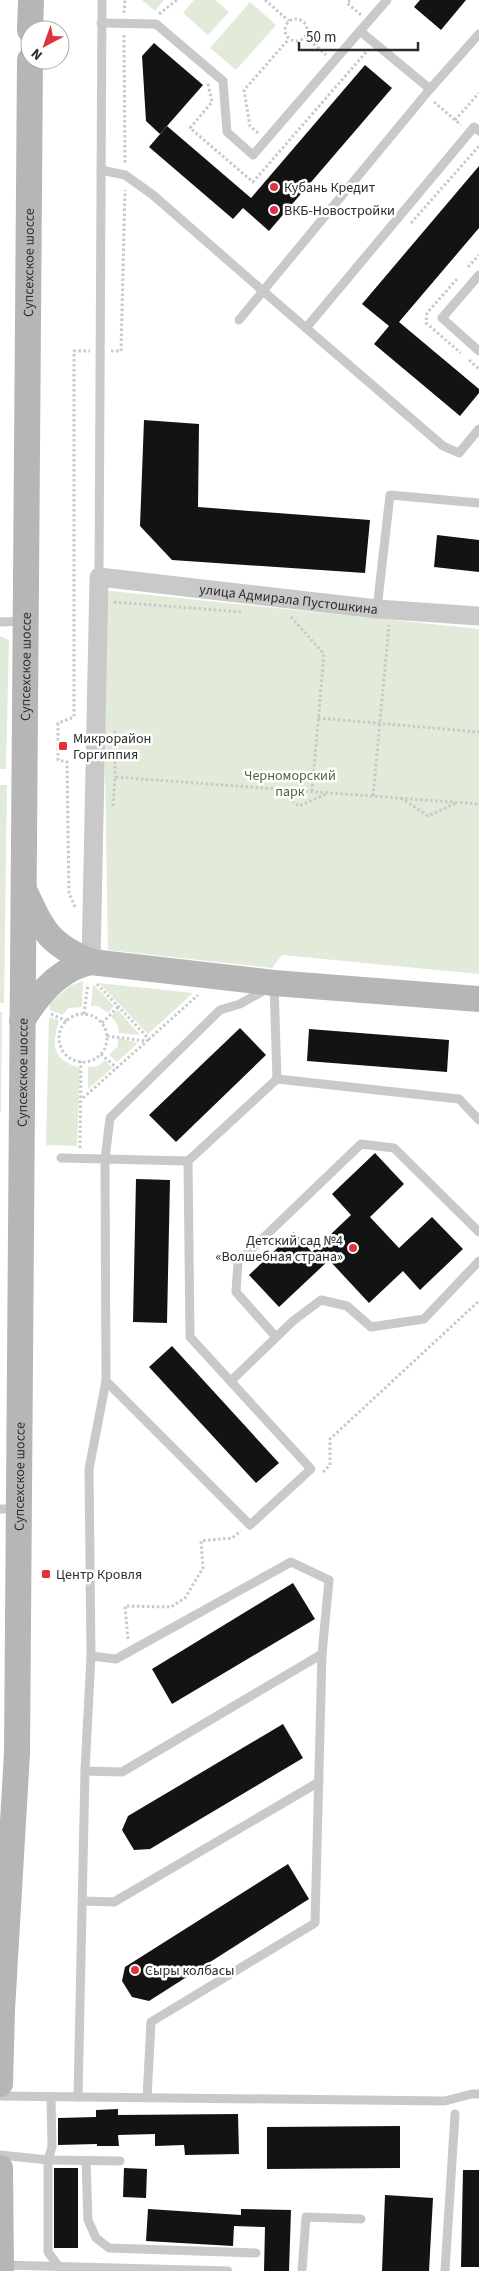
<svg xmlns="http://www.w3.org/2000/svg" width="479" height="2271" viewBox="0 0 479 2271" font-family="'Source Sans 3',sans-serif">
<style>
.green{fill:#e2eada}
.building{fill:#131313}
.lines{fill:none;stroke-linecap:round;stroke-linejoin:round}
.path{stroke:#c9c9c9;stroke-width:3;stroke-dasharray:2.5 2.5;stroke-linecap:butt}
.lane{stroke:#c9c9c9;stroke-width:9}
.street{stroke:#c9c9c9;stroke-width:19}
.secondary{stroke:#b6b6b6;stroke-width:26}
.poi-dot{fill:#e0323d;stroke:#fff;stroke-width:2}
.labels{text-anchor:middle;stroke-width:5;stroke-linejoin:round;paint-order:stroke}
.poi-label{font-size:14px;fill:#2c2c2c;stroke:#fff;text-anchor:start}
.street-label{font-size:14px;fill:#2c2c2c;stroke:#fff}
.park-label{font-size:14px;fill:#4f663b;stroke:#fff}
</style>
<rect width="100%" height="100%" fill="#fff"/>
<!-- green -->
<g class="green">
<path d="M 142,0 L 164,0 L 155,11 Z"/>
<path d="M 194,0 L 215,0 L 229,12 L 208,35 L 183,13 Z"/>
<path d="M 250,2 L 276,25 L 236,70 L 210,48 Z"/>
<path d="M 102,590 L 479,629 L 479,974 L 282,955 L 272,968 L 108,950 Z"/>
<path d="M 0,636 L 9,640 L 6,769 L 0,769 Z"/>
<path d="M 0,785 L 7,785 L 4,1003 L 0,1003 Z"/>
<path d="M 83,981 L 82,1007 L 69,1008 L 62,1015 L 50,1010 L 50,1003 L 70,986 Z"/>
<path d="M 99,983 L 193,993 L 148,1034 Z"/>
<path d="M 93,984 L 114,1006 L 108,1013 L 98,1006 L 91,1006 Z"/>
<path d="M 118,1010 L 140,1035 L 119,1033 L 117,1024 L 111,1016 Z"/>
<path d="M 0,1012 L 2,1012 L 1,1112 L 0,1112 Z"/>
<path d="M 49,1017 L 59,1020 C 52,1045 51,1059 80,1068 L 77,1146 L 46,1145 Z"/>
<path d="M 118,1038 L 138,1043 L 117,1062 L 109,1055 L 118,1046 Z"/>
<path d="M 105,1060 L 112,1068 L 88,1089 L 88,1067 L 98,1066 Z"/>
</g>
<!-- building -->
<g class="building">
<path d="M 420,0 L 466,0 L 441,30 L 414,7 Z"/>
<path d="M 154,43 L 203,85 L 160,134 L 146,121 L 142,56 Z"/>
<path d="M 365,65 L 392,88 L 269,231 L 243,208 L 233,219 L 149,147 L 167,126 L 251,198 Z"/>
<path d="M 479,166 L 479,228 L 399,322 L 479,389 L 479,393 L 460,416 L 374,344 L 389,326 L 362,304 Z"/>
<path d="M 144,420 L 199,424 L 198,507 L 370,520 L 365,573 L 172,560 L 140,526 Z"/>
<path d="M 437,535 L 479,540 L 479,572 L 434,567 Z"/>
<path d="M 240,1028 L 266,1055 L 176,1142 L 149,1115 Z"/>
<path d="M 309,1029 L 449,1040 L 447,1072 L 307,1061 Z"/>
<path d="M 375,1153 L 404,1184 L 370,1217 L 399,1248 L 432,1217 L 463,1249 L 420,1290 L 403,1271 L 369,1303 L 329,1260 L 279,1307 L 249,1275 L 294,1232 L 312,1252 L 351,1215 L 332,1194 Z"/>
<path d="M 136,1179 L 170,1180 L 167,1323 L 133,1322 Z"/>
<path d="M 172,1346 L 279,1463 L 256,1483 L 149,1367 Z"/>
<path d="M 293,1583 L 315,1619 L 172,1704 L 152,1669 Z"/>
<path d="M 283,1724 L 303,1758 L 150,1849 L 134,1850 L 122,1830 L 128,1816 Z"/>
<path d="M 288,1864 L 309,1899 L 149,2001 L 132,1997 L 122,1981 L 125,1967 Z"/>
<path d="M 118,2109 L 118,2115 L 238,2114 L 239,2154 L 185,2155 L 184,2145 L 155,2146 L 155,2134 L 118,2135 L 119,2146 L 97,2146 L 97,2144 L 58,2145 L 58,2118 L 96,2117 L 96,2110 Z"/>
<path d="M 400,2126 L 400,2168 L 267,2169 L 267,2127 Z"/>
<rect x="54" y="2168" width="24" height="80"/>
<path d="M 124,2168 L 147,2169 L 146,2198 L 123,2197 Z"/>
<path d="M 463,2170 L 479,2170 L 479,2267 L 461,2267 Z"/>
<path d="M 385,2195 L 433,2198 L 429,2271 L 382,2271 Z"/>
<path d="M 148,2209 L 241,2215 L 241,2209 L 291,2210 L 289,2271 L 264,2271 L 265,2227 L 234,2226 L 233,2246 L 146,2241 Z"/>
</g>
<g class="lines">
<!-- path -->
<g class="path">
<path d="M 265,0 L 289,21"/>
<path d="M 350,0 L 347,3 L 361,15"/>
<path d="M 124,13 L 125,0"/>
<path d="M 159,14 L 177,0"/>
<circle cx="296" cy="30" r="11"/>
<path d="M 124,35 L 125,163"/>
<path d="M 306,37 L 326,55"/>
<path d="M 208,84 L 212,102 L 190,128 L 253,182 L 367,51"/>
<path d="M 434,102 L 461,125"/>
<path d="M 455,120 L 479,93"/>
<path d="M 258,133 L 250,126 L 244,90 L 289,39"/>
<path d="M 411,223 L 479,146"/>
<path d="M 468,267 L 479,255"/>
<path d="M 457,279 L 427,313 L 426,323 L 461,353"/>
<path d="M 111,351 L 121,351 L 125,190"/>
<path d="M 469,360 L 479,369"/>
<path d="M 114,602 L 242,612"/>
<path d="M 291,617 L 324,654 L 312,791"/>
<path d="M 318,718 L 479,732"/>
<path d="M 115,731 L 115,777"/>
<path d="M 276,789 L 299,806 L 326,794"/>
<path d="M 373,796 L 389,625"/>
<path d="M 401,798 L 428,816 L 456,803"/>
<path d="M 113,806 L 115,777 L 479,804"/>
<path d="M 75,907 L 69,893 L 67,762 L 58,760 L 58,723 L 74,717 L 74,351 L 90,351"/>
<path d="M 97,984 L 149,1039 L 198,995"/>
<path d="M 51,1014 L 67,1021"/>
<path d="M 84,1014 L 88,984"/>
<circle cx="83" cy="1038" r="24"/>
<path d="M 102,1023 L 119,1006"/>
<path d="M 107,1036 L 146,1041"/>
<path d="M 101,1054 L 117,1068"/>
<path d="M 83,1098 L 149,1039"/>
<path d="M 80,1148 L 81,1061"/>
<path d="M 323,1472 L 330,1465 L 330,1439 L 479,1301"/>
<path d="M 128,1639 L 125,1606 L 171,1607 L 185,1598 L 203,1568 L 201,1541 L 232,1538 L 241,1531"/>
</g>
<!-- lane -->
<g class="lane">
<path d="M 360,31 L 387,0"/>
<path d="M 430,89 L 479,34"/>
<path d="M 101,170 L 125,175 L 153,195 L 263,291 L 430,89 L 360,31 L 253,155 L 227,132 L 223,81 L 156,24 L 101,23"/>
<path d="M 479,275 L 442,318 L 479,351"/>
<path d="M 239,320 L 263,291 L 443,446 L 459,453 L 479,429"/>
<path d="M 306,328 L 474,127 L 479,131"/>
<path d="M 99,577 L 102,0"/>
<path d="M 377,609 L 390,495 L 479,503"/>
<path d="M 0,622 L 25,621"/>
<path d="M 274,984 L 277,1079"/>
<path d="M 61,1158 L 105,1159 L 110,1118 L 220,1010 L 240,1004 L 268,988"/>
<path d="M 276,1337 L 236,1292 L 238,1262 L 361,1144 L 394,1148 L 479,1232"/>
<path d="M 106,1381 L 250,1525 L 311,1469 L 190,1337 L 188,1161 L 277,1079 L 459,1099 L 479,1120"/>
<path d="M 231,1381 L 293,1321 L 321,1300 L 347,1306 L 371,1327 L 424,1319 L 479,1261"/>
<path d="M 0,1509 L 16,1509"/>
<path d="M 91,1656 L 116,1659 L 291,1562 L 329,1580 L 322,1654"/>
<path d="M 85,1771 L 122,1772 L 322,1654 L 315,1923 L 151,2022 L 147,2098"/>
<path d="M 83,1901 L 114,1902 L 319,1782"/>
<path d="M 0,2096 L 445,2101 L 472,2094 L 479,2094"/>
<path d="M 51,2097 L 52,2147 L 48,2160 L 48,2252 L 62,2271"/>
<path d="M 78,2097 L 85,1771 L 91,1656 L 89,1469 L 106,1381 L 105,1159 L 188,1161"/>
<path d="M 0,2155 L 48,2160 L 120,2161"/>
<path d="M 86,2161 L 88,2220 L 96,2238 L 109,2248 L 256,2253"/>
<path d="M 3,2265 L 228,2271"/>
<path d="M 302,2271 L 306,2217 L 361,2219"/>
<path d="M 445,2271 L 455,2114"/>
</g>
<!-- street -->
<path class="street" id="s1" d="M 91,962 L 99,577 L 377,609 L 479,616"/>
<!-- secondary -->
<g class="secondary">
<path d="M 30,30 L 31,0"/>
<path d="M 26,894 C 44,933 50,944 91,962"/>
<path d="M 22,1021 C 38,994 60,968 91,962 L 274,983 L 479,999"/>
<path id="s2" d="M 0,2084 L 2,2010 L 17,1753 L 30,60"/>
<path d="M 0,2168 L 1,2271"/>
</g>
</g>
<!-- markers -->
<g class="poi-dot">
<circle cx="274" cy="187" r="5"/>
<circle cx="274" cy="210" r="5"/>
<rect x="58" y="741" width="10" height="10" rx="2.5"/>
<circle cx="353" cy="1248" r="5"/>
<rect x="41" y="1569" width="10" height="10" rx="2.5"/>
<circle cx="135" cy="1970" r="5"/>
</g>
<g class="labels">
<!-- poi labels -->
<g class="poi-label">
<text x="284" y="192">Кубань Кредит</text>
<text x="284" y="215">ВКБ-Новостройки</text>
<text x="73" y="743">Микрорайон<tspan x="73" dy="16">Горгиппия</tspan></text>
<text x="343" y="1245" text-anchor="end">Детский сад №4<tspan x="343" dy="16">«Волшебная страна»</tspan></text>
<text x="56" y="1579">Центр Кровля</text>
<text x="145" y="1975">Сыры колбасы</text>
</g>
<!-- street labels -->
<g class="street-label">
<text dy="5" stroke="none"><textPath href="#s2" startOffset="1822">Супсехское шоссе</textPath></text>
<text dy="5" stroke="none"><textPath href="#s1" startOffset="576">улица Адмирала Пустошкина</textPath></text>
<text dy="5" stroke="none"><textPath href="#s2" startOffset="1418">Супсехское шоссе</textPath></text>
<text dy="5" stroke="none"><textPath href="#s2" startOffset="1012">Супсехское шоссе</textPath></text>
<text dy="5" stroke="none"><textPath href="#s2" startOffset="608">Супсехское шоссе</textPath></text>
</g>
<!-- park labels -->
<g class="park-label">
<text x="290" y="780">Черноморский<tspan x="290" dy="16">парк</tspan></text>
</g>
</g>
<!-- north arrow -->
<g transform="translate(45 45) rotate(221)"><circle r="24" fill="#ffffff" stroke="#ababab"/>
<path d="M0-4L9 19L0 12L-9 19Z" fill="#e0323d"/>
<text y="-8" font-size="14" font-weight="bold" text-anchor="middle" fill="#2c2c2c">N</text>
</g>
<!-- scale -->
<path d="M299 42v8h119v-8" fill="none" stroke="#2c2c2c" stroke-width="2.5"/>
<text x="306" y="42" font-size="15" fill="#2c2c2c" stroke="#ffffff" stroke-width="4" paint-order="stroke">50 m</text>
</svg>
